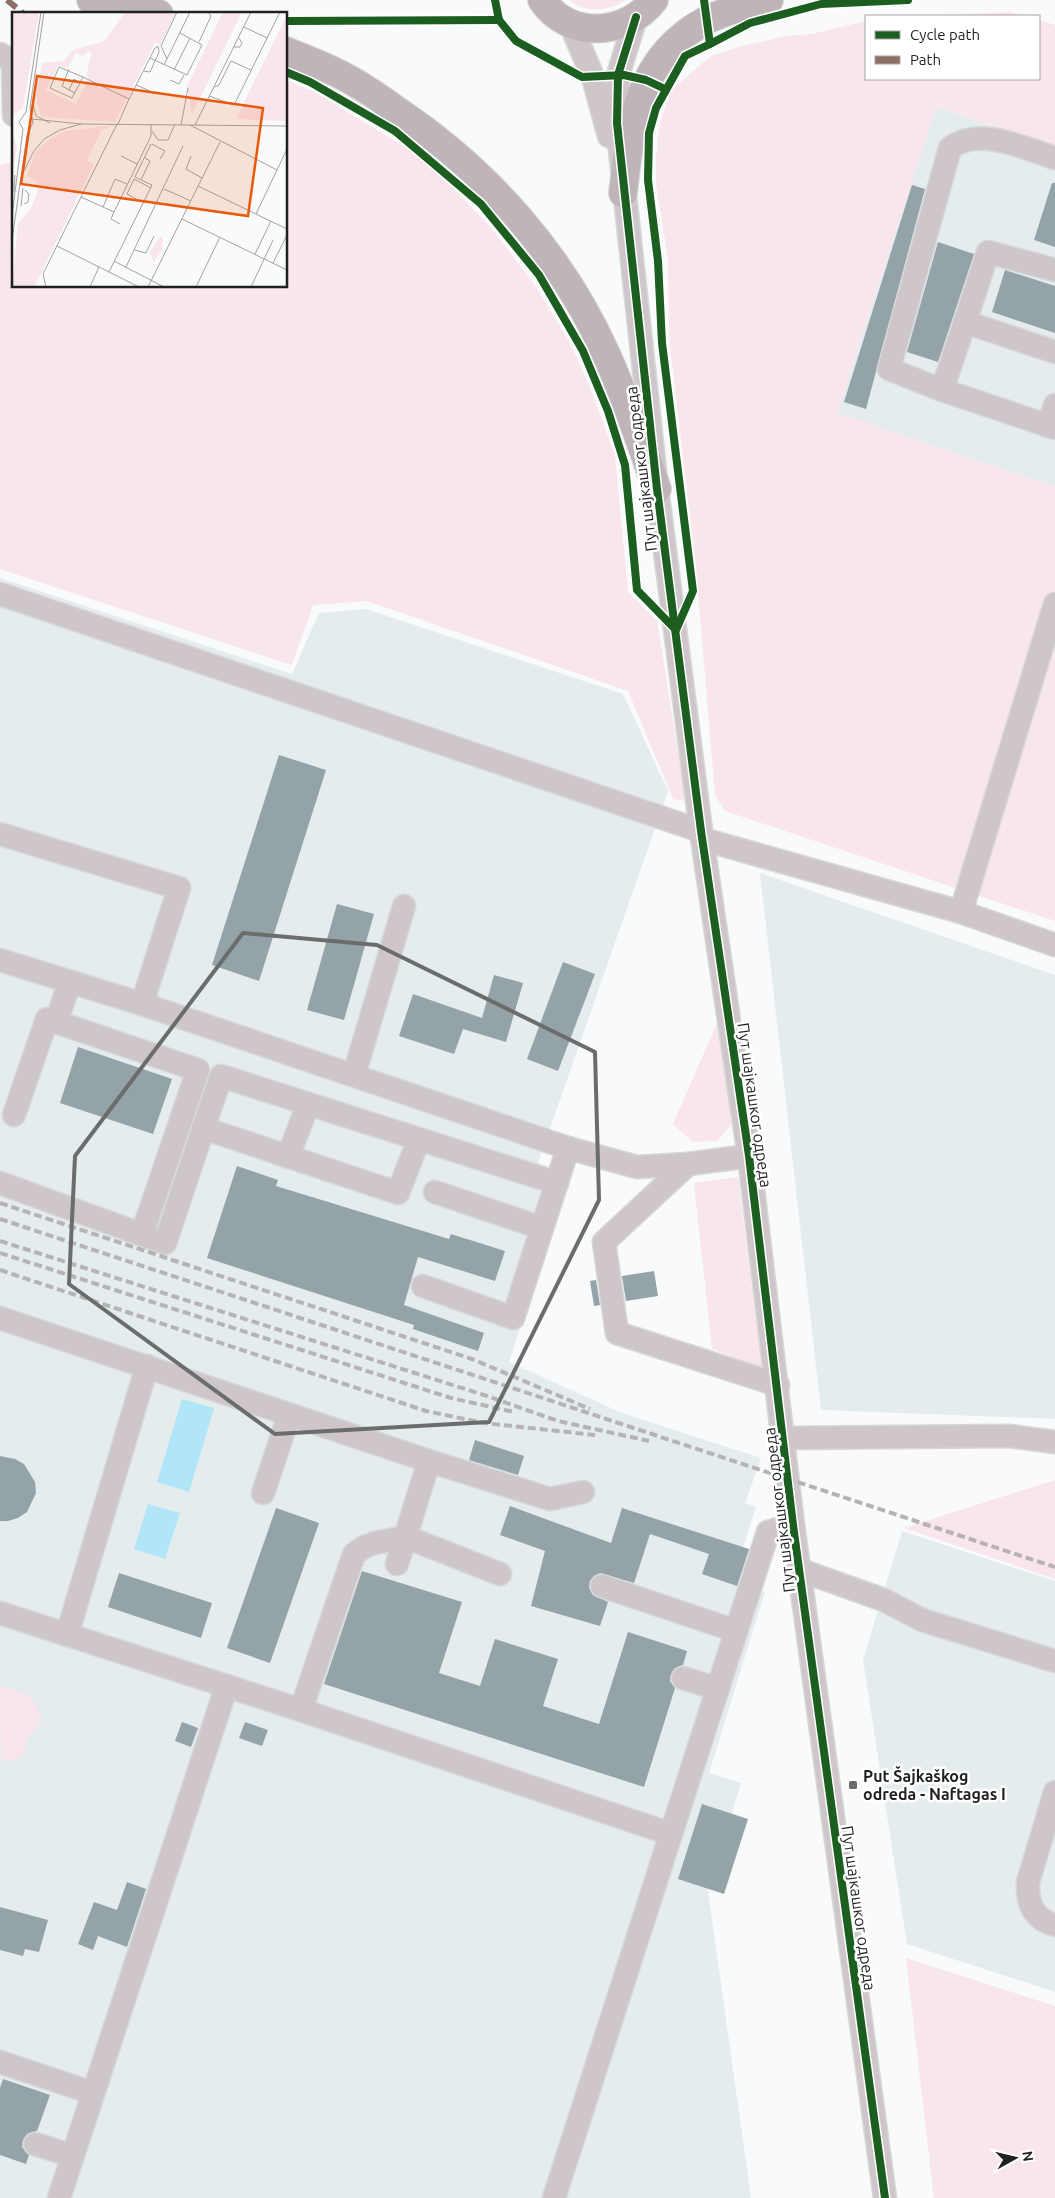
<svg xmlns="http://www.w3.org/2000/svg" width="1055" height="2198" viewBox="0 0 1055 2198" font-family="Ubuntu,sans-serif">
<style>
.built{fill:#e4ecee}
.green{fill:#f9e5ec}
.water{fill:#b1e6f8}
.building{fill:#93a3a8}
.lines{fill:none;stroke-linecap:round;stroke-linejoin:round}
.minor-casing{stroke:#d6d7d7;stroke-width:25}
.major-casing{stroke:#d6d7d7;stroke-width:30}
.minor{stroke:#cec6ca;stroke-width:22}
.major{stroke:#bfb4b9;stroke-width:28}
.rail{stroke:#b7b3b4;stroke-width:4;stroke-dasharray:8 4;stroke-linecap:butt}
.quiet{stroke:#8d6e63;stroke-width:6;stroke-dasharray:12 6;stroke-linecap:butt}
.cycleway-casing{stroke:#fff;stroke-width:11}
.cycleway{stroke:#1b5e20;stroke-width:8}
.marked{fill:none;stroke:#6b6d6d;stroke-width:4;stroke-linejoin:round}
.poi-dot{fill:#6b6d6d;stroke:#fff;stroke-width:2}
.labels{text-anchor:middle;stroke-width:5;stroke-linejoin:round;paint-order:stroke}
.street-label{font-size:16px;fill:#1f2121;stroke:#fff}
.poi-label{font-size:16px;font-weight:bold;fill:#1f2121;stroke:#fff;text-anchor:start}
.inset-road{fill:none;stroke:#a1a3a4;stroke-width:1}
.view{fill:#e8590c;fill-opacity:0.15;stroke:#e8590c;stroke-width:2.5}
.inset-edge{fill:none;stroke:#1f2121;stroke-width:2.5}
</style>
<rect width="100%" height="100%" fill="#f8fafb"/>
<!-- built -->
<g class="built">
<path d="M 936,107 L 1055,147 L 1055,487 L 837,413 Z"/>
<path d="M 0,578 L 292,674 L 319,613 L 366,609 L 623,694 L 668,791 L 538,1163 L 546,1166 L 538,1187 L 544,1197 L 562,1201 L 509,1362 L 622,1413 L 761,1458 L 745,1503 L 756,1507 L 743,1547 L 752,1550 L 757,1589 L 765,1592 L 709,1773 L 741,1783 L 708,1891 L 751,2198 L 0,2198 Z"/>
<path d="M 760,873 L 1055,975 L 1055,1419 L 821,1410 Z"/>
<path d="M 902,1531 L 1055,1581 L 1055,1992 L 907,1944 L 863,1660 Z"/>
</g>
<!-- green -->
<g class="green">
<path d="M 570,0 L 626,0 C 609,11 585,14 570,0 Z"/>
<path d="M 1010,12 L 1028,16 L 918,16 L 919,16 Z"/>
<path d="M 1039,20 L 1055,25 L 1055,147 L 936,107 L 837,413 L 1055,487 L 1055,921 L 725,811 L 715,795 L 696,567 L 669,337 L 668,258 L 656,184 L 656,157 L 660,123 L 671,90 L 711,56 L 742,46 L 786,36 L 812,34 L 866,21 L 866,79 L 1039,79 Z"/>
<path d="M 286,80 L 314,92 L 412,151 L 455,190 L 492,229 L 536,287 L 569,341 L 590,387 L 615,456 L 628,592 L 657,621 L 686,801 L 673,799 L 628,691 L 367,601 L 313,605 L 292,665 L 0,569 L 0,165 L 14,162 L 14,286 L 286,286 Z"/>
<path d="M 718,1021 L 733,1123 L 717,1141 L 693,1142 L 673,1124 Z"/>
<path d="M 738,1177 L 762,1368 L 712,1349 L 694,1183 Z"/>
<path d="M 1055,1480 L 1055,1579 L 904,1528 Z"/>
<path d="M 0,1685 L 32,1697 L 42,1721 L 27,1739 L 22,1757 L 1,1763 Z"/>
<path d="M 906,1958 L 1055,2006 L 1055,2198 L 934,2198 Z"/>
</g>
<!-- water -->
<g class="water">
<path d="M 182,1399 L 214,1408 L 189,1492 L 157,1482 Z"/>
<path d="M 148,1504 L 180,1513 L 165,1559 L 134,1549 Z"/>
</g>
<!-- building -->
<g class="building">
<path d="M 1052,183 L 1055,183 L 1055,247 L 1034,240 Z"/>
<path d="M 912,185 L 925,189 L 866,409 L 844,402 Z"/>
<path d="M 938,242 L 974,254 L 938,362 L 907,352 Z"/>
<path d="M 1005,270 L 1055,286 L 1055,333 L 992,312 Z"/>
<path d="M 279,755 L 326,770 L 259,981 L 212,965 Z"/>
<path d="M 337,904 L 374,914 L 344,1020 L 307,1010 Z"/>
<path d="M 563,962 L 595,974 L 558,1071 L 527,1059 Z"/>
<path d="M 494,975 L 523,983 L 506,1042 L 463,1029 L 454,1054 L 399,1036 L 413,994 L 482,1018 Z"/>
<path d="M 78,1047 L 172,1079 L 153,1134 L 60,1103 Z"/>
<path d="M 237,1166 L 278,1180 L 276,1186 L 449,1239 L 451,1234 L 505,1251 L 495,1281 L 418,1257 L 404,1305 L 484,1333 L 478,1351 L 413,1329 L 414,1325 L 207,1258 Z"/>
<path d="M 654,1271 L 658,1296 L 626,1301 L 622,1276 Z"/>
<path d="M 596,1280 L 600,1305 L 594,1306 L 590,1281 Z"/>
<path d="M 475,1440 L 524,1456 L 518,1475 L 469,1460 Z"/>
<path d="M 0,1456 L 15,1459 L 24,1464 L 35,1482 L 36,1493 L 27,1512 L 18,1518 L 8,1521 L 0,1521 Z"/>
<path d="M 510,1506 L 611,1543 L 622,1508 L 749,1549 L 737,1586 L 702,1574 L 709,1554 L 650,1534 L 634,1583 L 600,1573 L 594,1576 L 590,1581 L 589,1588 L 593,1595 L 608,1602 L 600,1626 L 531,1606 L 545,1551 L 500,1535 Z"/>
<path d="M 276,1508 L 319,1523 L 270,1663 L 227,1648 Z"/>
<path d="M 362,1571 L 462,1602 L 439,1673 L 480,1686 L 495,1639 L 558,1659 L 543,1706 L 599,1724 L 628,1632 L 687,1651 L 683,1665 L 675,1668 L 671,1674 L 670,1681 L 675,1688 L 644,1787 L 324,1684 Z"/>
<path d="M 119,1573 L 212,1603 L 201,1638 L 108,1607 Z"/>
<path d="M 182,1722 L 198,1728 L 191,1747 L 175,1741 Z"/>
<path d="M 245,1722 L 268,1730 L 262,1746 L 239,1738 Z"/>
<path d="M 702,1804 L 748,1819 L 724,1894 L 678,1879 Z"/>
<path d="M 127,1882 L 146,1889 L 127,1947 L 98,1936 L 93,1950 L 78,1944 L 94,1902 L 117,1910 Z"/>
<path d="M 0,1907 L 48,1920 L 39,1952 L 25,1949 L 23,1956 L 0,1950 Z"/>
<path d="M 3,2079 L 50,2095 L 37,2131 L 27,2134 L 23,2140 L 22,2147 L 29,2155 L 26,2164 L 0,2155 L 0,2088 Z"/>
</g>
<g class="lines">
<!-- minor casing -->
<g class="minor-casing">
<g id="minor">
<path d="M 636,17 L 618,75 L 617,123 L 657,489 L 701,831 L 749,1156 L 793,1525 L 885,2198"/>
<path d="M 570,23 L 593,77 L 609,136"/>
<path d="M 0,54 L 13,62 L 14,115"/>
<path d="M 1055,158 C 1023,148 980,126 950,148 L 889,369 L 942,390 L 1055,428"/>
<path d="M 965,322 L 988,252 L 1055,270"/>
<path d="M 942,390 L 965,322 L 1055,352"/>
<path d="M 1048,426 L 1055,405"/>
<path d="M 0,594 L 701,831"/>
<path d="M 0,834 L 179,888 L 142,1004"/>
<path d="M 702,839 L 961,912 L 1055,945"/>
<path d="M 961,912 L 1055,604"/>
<path d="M 0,960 L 142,1004 L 568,1148 L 637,1167 L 688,1164 L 749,1156"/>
<path d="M 56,1022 L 70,982"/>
<path d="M 354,1075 L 404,906"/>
<path d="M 14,1115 L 47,1019 L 198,1070 L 142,1234"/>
<path d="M 203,1128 L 398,1193 L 419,1139"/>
<path d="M 288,1157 L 308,1104"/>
<path d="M 688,1164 L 604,1242 L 617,1333 L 778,1385"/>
<path d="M 0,1183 L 165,1243 L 221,1076 L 557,1183"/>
<path d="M 435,1192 L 542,1228"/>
<path d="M 423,1286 L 513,1318 L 568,1148"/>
<path d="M 0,1318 L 429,1461 L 550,1499 L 583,1492"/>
<path d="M 783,1438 L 1009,1436 L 1055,1442"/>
<path d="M 263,1493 L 289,1415"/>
<path d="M 397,1564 L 429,1461"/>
<path d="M 800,1570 L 884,1600 L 922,1620 L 1055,1661"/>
<path d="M 602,1586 L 736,1631"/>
<path d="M 0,1613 L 301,1710 L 671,1834"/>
<path d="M 67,1635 L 147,1366"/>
<path d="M 683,1678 L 718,1689"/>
<path d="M 301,1710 L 354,1554 L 364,1547 L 375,1543 L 406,1537 L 500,1574"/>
<path d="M 1055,1792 L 1028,1882 C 1027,1903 1033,1919 1055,1925"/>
<path d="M 0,2062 L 93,2093"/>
<path d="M 35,2144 L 73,2156"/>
<path d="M 59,2198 L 226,1688"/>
<path d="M 554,2198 L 768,1532 L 793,1525"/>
</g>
</g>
<!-- major casing -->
<g class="major-casing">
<g id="major">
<path d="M 91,0 L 159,14"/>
<path d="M 542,0 C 569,40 626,36 654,0"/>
<path d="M 286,51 C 302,58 319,64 335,72 C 356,82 377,96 396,110 C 487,171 561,254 606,354 C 626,398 641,444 657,489"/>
<path d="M 623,193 C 631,123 637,57 707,20 C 726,10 749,6 769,0"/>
</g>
</g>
<!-- minor -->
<use href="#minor" class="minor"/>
<!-- major -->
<use href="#major" class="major"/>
<!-- rail -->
<g class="rail">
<path d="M 0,1203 L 472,1359 L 590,1409"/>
<path d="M 0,1219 L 1055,1567"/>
<path d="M 0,1241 L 484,1395 L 558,1421 L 649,1441"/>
<path d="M 0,1253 L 451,1398 L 514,1412"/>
<path d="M 0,1270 L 426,1411 L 484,1423 L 595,1435"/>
</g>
<!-- quiet -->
<path class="quiet" d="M 7,0 L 24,14"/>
<!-- cycleway casing -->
<g class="cycleway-casing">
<g id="cycleway">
<path d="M 495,0 L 499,20 L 516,41 L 582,77 L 624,75 L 646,80 L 665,89"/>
<path d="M 636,17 L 618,75 L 617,123 L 657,489 L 701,831 L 749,1156 L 793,1525 L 885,2198"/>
<path d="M 286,21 L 499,20"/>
<path d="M 710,44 L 750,23 L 821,4 L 908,0"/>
<path d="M 286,72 L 310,82 L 395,131 L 481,204 L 539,275 L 583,351 L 608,411 L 625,465 L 637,590 L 676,630 L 693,591 L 662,343 L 658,261 L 648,180 L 649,133 L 656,108 L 685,56 L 710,44 L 704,0"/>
</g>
</g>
<!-- cycleway -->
<use href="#cycleway" class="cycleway"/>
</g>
<!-- marked area -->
<path class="marked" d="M 243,933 L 377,945 L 595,1052 L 599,1200 L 489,1422 L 275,1434 L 69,1284 L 75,1156 Z"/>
<!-- markers -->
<rect class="poi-dot" x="848" y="1780" width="10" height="10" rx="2.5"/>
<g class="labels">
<!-- street labels -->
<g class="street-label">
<text transform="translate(641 469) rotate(-97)" y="6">Пут шајкашког одреда</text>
<text transform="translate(755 1105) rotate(82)" y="6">Пут шајкашког одреда</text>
<text transform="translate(779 1510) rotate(-97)" y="6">Пут шајкашког одреда</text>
<text transform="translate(859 1908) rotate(82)" y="6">Пут шајкашког одреда</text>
</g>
<!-- poi labels -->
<g class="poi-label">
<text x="863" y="1782">Put Šajkaškog<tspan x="863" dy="18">odreda - Naftagas I</tspan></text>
</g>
</g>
<!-- overview -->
<g transform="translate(12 12)">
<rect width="275" height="275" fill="#f8fafb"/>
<path d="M 0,0 L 27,0 L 11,96 L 3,101 L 0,111 ZM 113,0 L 164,0 L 148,33 L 143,31 L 103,110 L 29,105 L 24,84 L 30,51 L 52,49 L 61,38 L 93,29 ZM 76,39 L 80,40 L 74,64 L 77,66 L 64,92 L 34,78 L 46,54 L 56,56 L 64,41 L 71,44 ZM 211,0 L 230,0 L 180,102 L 175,74 ZM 275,3 L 275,109 L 224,107 ZM 102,113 L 90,118 L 77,143 L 76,149 L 82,152 L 23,273 L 27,275 L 0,275 L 6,212 L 19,197 L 26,178 L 24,169 L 15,164 L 23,141 L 36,128 L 53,119 ZM 0,118 L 5,136 L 0,162 ZM 148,225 L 151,225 L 150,238 L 142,250 L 137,241 Z" fill="#f9e5ec" fill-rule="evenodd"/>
<path class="inset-road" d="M 232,15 L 255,26M 187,30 L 199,4 L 196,0M 222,35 L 228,35 L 230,31 L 227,26M 138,46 L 175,63 L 190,33 L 168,21M 155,47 L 149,34 L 165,0M 219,49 L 239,58M 152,53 L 178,0M 47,55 L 71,65 L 60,86 L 38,76 ZM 162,58 L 178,26M 71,65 L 117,87M 158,68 L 167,72 L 172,63M 124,73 L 138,79M 203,75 L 207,73 L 219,49M 57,78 L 50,74 L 57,57M 63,81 L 57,78 L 62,67 L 68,71M 197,84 L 222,93 L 268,0M 21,93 L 24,104 L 38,111M 20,107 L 69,112 L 275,114M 106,112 L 117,87 L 143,36 L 146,34 L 147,40 L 138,60 L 132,59M 169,113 L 176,76M 178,113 L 265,158M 183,113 L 239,0M 11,117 L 7,110 L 14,100 L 29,0M 140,119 L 146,128 L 156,128 L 163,112M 140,132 L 153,139 L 148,147M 109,144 L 125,152M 179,144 L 174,157 L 190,166M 12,159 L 22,139 L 32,127 L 48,118 L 69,112M 129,168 L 138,149 L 133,146M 186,174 L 275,217M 152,177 L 179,189M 2,180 L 3,163M 69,185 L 102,200 L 139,124 L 139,112M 124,187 L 115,182 L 122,167 L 139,176M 12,192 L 16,190 L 17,182 L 13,178M 9,194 L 11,176M 91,195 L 103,167 L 115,172M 102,200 L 99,207 L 108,212M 244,202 L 275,137M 0,204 L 11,117M 170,207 L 275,258M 0,228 L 15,123 L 21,111 L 18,96 L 32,0M 45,234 L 127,275M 123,238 L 134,241 L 142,224M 243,242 L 259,209M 102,249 L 152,275M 261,251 L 275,223M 114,255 L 171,134M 97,260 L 140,173 L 123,165 L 139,132M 34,275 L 31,262 L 105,112M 78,275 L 87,255M 136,275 L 208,130M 184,275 L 208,225M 239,275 L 261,228"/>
<path class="view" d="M 25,64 L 251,96 L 236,204 L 9,172 Z"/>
<rect width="275" height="275" class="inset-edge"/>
</g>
<!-- legend -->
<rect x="865" y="15" width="175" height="65" fill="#ffffff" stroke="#a5a6a6"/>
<rect x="875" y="31" width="25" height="8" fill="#1b5e20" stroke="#a5a6a6"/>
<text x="910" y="40" font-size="15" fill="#1f2121">Cycle path</text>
<rect x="875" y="56" width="25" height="8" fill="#8d6e63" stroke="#a5a6a6"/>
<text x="910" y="65" font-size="15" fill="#1f2121">Path</text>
<!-- north arrow -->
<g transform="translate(1015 2158) rotate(82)" stroke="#ffffff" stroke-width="4" paint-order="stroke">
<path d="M0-4L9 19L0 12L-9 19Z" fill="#1f2121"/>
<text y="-8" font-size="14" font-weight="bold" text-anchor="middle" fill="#1f2121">N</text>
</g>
</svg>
